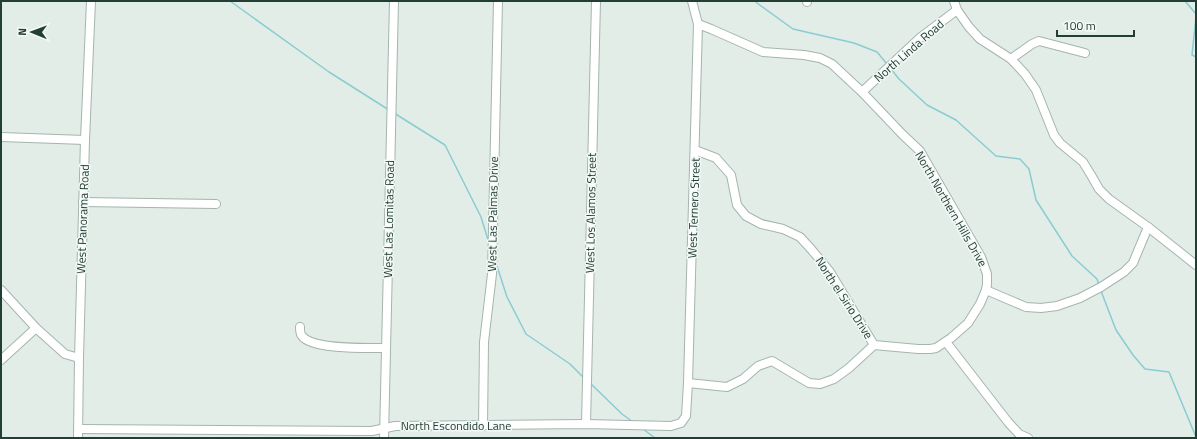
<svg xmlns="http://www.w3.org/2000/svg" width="1197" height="439" viewBox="0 0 1197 439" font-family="'Titillium Web',sans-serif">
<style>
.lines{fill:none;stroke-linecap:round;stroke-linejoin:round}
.stream{stroke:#8accd2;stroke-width:1.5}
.minor-casing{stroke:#a5b5ae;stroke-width:10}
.minor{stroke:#fff;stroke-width:8}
.labels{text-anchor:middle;stroke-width:3;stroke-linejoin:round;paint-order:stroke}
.street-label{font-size:12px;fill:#223e35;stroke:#f3f9f6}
</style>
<rect width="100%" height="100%" fill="#e2ede7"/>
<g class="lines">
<!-- stream -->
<g class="stream">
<path d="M 230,1 L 329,72 L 389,110"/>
<path d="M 755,1 L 757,3 L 793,29 L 854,43 L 877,52 L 887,64"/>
<path d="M 1185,1 L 1196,14"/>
<path d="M 1196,17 L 1192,55 L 1196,57"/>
<path d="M 891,69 L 899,79 L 927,105 L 956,120 L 996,156 L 1020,159 L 1029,169 L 1036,200 L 1072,256 L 1097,279 L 1099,285"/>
<path d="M 394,113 L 445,145 L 481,217 L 489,243"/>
<path d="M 496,263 L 507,297 L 526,334 L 570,364 L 584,378"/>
<path d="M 1101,291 L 1116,330 L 1133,355 L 1145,369 L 1169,372 L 1196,437"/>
<path d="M 590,383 L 622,414 L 633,422"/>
<path d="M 643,429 L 655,438"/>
</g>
<!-- minor casing -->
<g class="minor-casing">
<g id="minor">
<path d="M 954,1 L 957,10 L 969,27 L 980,39 L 1011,59 L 1025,74 L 1036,90 L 1054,135 L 1060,143 L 1083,162 L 1091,175 L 1099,189 L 1109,199 L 1148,227 L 1196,265"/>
<path d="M 807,2 L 807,1"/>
<path d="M 1011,59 L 1032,44 L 1039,41 L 1085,53"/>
<path d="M 862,92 L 921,37 L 957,10"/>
<path d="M 1,137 L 85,140"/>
<path d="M 695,150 L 716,158 L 731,175 L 737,205 L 746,216 L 761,224 L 783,229 L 800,237 L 811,249 L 830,272 L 874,345"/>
<path d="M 83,202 L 216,204"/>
<path d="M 1,290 L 36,328 L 65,354 L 79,358"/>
<path d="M 986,290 L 1026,307 L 1041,308 L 1057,306 L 1080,298 L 1101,287 L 1124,272 L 1133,263 L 1148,227"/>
<path d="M 300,327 C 300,330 300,334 302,336 C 312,350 369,348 386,348"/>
<path d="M 946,342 L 1008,422 L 1019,434 L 1028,438"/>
<path d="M 1,360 L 36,328"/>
<path d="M 688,383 L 727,387 L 743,379 L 758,366 L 772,361 L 809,383 L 820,384 L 834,379 L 849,368 L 874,345 L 918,349 L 930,349 L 936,348 L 951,338 L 968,323 L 980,304 L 986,290 L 987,284 L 987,274 L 981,257 L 920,151 L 903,135 L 862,92 L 832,64 L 820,58 L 804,55 L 763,52 L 711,29 L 698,24"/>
<path d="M 586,424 L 596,1"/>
<path d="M 483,426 L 484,342 L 492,274 L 498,1"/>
<path d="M 79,429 L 372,431 L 395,426 L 586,424 L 671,426 L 681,423 L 686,416 L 688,383 L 698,24 L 692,1"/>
<path d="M 78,438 L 79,358 L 85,140 L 91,1"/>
<path d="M 384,438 L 394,1"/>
</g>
</g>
<!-- minor -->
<use href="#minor" class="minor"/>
</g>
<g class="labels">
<!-- street labels -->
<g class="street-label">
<text transform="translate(909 51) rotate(-41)" y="4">North Linda Road</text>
<text transform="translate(694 208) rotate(-88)" y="4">West Ternero Street</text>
<text transform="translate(951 209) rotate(60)" y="4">North Northern Hills Drive</text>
<text transform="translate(591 213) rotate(-89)" y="4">West Los Alamos Street</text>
<text transform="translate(493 214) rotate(-89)" y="4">West Las Palmas Drive</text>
<text transform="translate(83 219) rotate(-88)" y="4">West Panorama Road</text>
<text transform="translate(389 219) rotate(-89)" y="4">West Las Lomitas Road</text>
<text transform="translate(844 298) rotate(57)" y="4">North el Sirio Drive</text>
<text x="456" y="430">North Escondido Lane</text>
</g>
</g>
<!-- border -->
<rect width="1197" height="439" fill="none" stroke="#223e35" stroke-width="4"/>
<!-- north arrow -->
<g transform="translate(32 32) rotate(271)" stroke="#f3f9f6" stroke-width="3" paint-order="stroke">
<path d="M0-3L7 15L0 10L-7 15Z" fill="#223e35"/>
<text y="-6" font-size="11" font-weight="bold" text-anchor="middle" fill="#223e35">N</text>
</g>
<!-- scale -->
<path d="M1057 30v6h77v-6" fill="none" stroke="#223e35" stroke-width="2"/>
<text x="1063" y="30" font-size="12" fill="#223e35" stroke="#f3f9f6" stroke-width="3" paint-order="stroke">100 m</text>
</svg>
